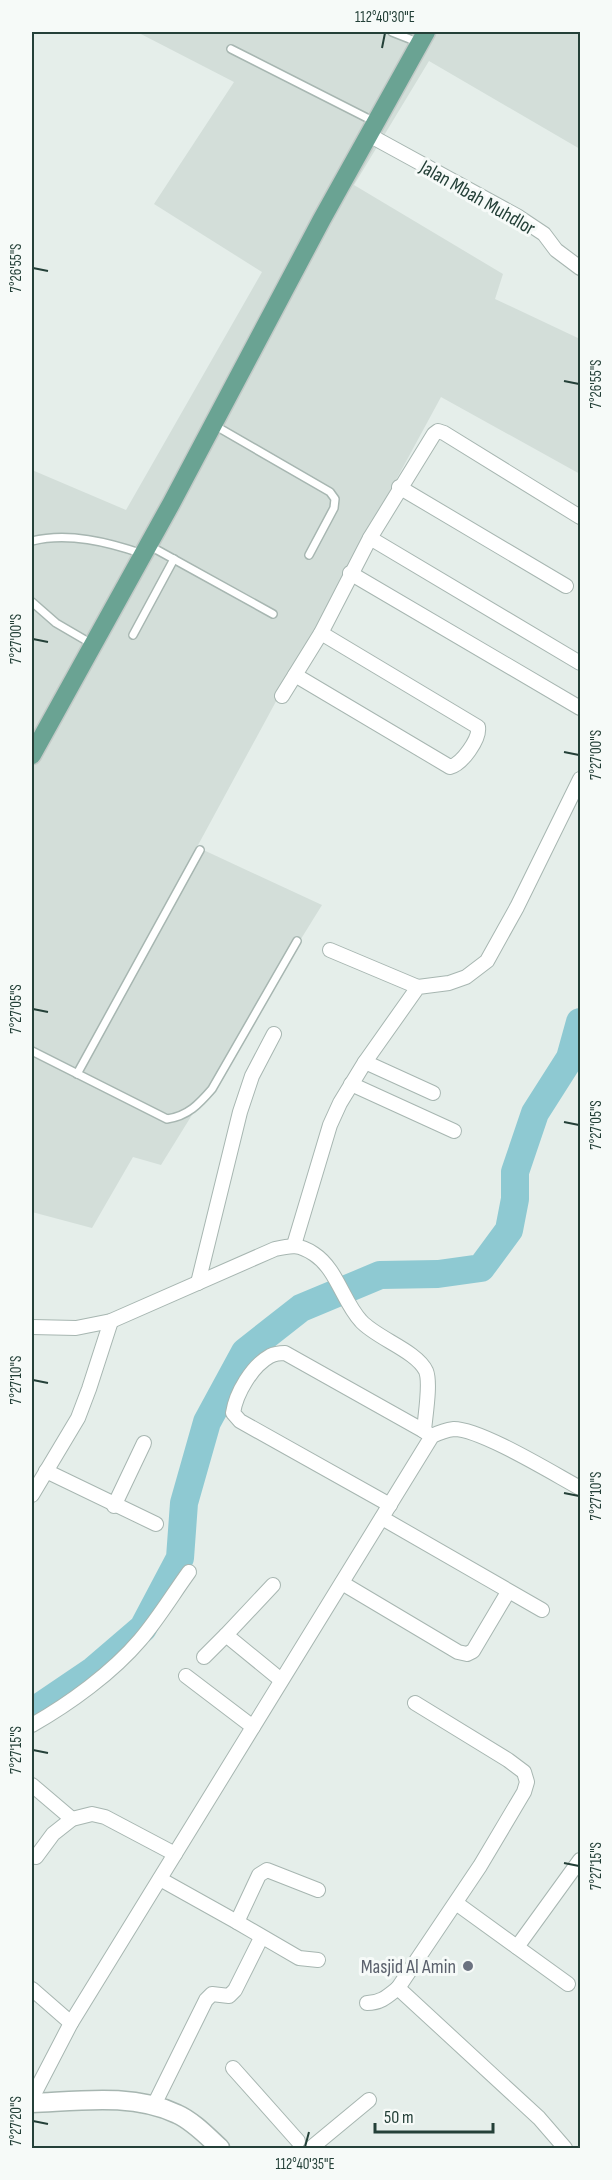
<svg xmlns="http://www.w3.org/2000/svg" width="612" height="2180" viewBox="0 0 612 2180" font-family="'Sofia Sans Condensed',sans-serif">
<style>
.built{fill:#d3ded9}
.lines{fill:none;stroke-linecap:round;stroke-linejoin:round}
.river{stroke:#8ec9d2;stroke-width:28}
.service-casing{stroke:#a7b6b1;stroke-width:10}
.minor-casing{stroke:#a7b6b1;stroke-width:16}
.tertiary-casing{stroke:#a7b6b1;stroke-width:21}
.primary-casing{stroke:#c2cac7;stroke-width:21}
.service{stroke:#fff;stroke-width:7}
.minor{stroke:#fff;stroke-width:14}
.tertiary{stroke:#fff;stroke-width:18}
.primary{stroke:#6aa393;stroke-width:18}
.ticks{fill:none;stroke:#244038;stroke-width:2}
.worship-dot{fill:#6b7280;stroke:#f6faf8;stroke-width:2}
.labels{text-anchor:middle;stroke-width:6;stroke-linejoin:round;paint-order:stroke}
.street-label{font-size:20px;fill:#244038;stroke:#f6faf8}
.worship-label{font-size:20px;fill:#5b616d;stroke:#f6faf8;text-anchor:end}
.neatline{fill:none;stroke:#244038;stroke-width:2}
.ticks-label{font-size:15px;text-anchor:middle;fill:#244038}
</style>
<rect width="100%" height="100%" fill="#e5eeea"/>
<!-- built -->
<path class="built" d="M 137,32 L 580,32 L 580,149 L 429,61 L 354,185 L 503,274 L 495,299 L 580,339 L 580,474 L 441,397 L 197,847 L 322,905 L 161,1165 L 133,1157 L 92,1228 L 32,1212 L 32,470 L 126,510 L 262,272 L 154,204 L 234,82 Z"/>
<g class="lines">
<!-- river -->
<path class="river" d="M 32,1712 L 94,1670 L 143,1628 L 180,1558 L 184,1503 L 207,1422 L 245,1352 L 301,1308 L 380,1275 L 438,1274 L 481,1268 L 509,1230 L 515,1199 L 515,1172 L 535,1113 L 570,1058 L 580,1022"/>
<!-- service casing -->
<g class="service-casing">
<g id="service">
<path d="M 392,32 L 420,43"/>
<path d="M 231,49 L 375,122"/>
<path d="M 214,425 L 330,492 L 335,499 L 334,508 L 309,555"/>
<path d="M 32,541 C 68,532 108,542 143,554"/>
<path d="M 150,546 L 273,614"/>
<path d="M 32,602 L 56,623 L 92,644"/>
<path d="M 133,635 L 174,559"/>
<path d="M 32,1051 L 167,1119 C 188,1116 199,1104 212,1089 L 297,941"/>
<path d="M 77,1074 L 200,850"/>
</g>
</g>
<!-- minor casing -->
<g class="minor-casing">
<g id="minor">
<path d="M 369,135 L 517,216 L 544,234 L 556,250 L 580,268"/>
<path d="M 399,487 L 566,586"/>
<path d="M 370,538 L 580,663"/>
<path d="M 350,573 L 580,708"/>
<path d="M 295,675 L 450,767 C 462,764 480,739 478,727 L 321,633"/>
<path d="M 282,696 L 321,633 L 370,538 L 434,434 L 438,431 L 444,433 L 580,517"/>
<path d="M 330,950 L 418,987"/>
<path d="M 365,1062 L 433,1093"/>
<path d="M 351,1084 L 454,1131"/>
<path d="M 294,1245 L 330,1125 L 340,1103 L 365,1062 L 418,987 L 449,983 L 466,977 L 487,961 L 517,907 L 580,779"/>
<path d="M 198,1283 L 240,1112 L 252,1076 L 274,1034"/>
<path d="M 32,1327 L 76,1328 L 111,1321 L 275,1249 C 292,1245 299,1244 314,1254 C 337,1269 343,1302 361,1321 C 376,1338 417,1351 426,1371 C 431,1383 425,1417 424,1431 L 432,1436"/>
<path d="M 46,1471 L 156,1524"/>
<path d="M 32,1495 L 78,1418 L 89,1389 L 111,1321"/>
<path d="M 390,1505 L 240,1421 L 233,1413 C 236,1393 252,1366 270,1356 C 274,1354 280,1353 285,1353 L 424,1431"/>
<path d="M 114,1506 L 144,1443"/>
<path d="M 382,1518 L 542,1610"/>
<path d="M 342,1583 L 458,1652 L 467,1654 L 473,1651 L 508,1592"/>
<path d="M 273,1585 L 226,1635 L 281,1680"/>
<path d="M 204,1657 L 226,1635"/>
<path d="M 186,1676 L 253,1727"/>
<path d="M 415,1703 L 508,1760 L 524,1772 L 527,1782 L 524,1792 L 480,1866 L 398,1988 L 539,2118 L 565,2148"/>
<path d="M 32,1725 C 69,1704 112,1673 140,1640 C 158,1619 173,1594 189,1572"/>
<path d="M 32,1785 L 72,1819"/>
<path d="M 36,1857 L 53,1834 L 72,1819 L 92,1814 L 105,1817 L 175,1854"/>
<path d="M 160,1879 L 237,1922"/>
<path d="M 456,1903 L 568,1984"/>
<path d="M 517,1947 L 580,1860"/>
<path d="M 318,1960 L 299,1958 L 237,1922 L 259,1875 L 267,1870 L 318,1890"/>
<path d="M 32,1989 L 71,2023"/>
<path d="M 367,2003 C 381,2003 388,1996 398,1988"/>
<path d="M 233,2068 L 298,2141"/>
<path d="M 32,2098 L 71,2023 L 432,1436 C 438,1433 446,1430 454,1429 C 481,1429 554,1474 580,1488"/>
<path d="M 154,2105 L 206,2000 L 212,1994 L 229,1996 L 235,1990 L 261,1938"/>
<path d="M 311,2148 L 369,2100"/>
</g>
</g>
<!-- tertiary casing -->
<g class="tertiary-casing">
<path id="tertiary" d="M 32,2103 C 79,2101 133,2093 177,2114 C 193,2121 208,2137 220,2148"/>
</g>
<!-- primary casing -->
<g class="primary-casing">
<path id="primary" d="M 32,755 L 171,504 L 322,219 L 426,32"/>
</g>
<!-- service -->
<use href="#service" class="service"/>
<!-- minor -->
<use href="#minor" class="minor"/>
<!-- tertiary -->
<use href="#tertiary" class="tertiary"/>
<!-- primary -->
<use href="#primary" class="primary"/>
</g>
<!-- ticks -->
<path class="ticks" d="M 382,48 L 385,33M 33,268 L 48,271M 564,381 L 579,384M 33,639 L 48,642M 564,752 L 579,755M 33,1009 L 48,1012M 564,1122 L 579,1125M 33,1380 L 48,1383M 564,1493 L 579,1496M 33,1750 L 48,1753M 564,1863 L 579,1866M 33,2121 L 48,2124M 305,2147 L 309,2132"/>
<!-- markers -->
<circle class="worship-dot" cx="468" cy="1966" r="6"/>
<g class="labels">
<!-- street labels -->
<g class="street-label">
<text transform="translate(478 197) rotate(30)" y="7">Jalan Mbah Muhdlor</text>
</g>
<!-- worship labels -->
<g class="worship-label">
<text x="456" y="1973">Masjid Al Amin</text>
</g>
</g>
<!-- border -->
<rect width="612" height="2180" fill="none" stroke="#f6faf8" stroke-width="66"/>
<!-- scale -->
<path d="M375 2123v9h118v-9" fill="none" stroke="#244038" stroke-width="3"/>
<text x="384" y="2123" font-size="18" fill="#244038" stroke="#f6faf8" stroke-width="4.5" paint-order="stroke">50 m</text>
<rect x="33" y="33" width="546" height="2114" class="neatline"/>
<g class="ticks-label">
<text x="385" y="22">112°40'30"E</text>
<text transform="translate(16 268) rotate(-90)" y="5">7°26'55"S</text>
<text transform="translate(596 384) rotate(-90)" y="5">7°26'55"S</text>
<text transform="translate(16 639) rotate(-90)" y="5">7°27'00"S</text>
<text transform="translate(596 755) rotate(-90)" y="5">7°27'00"S</text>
<text transform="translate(16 1009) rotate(-90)" y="5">7°27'05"S</text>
<text transform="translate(596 1125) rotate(-90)" y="5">7°27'05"S</text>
<text transform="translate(16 1380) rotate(-90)" y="5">7°27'10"S</text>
<text transform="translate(596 1496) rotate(-90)" y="5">7°27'10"S</text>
<text transform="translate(16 1750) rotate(-90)" y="5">7°27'15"S</text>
<text transform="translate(596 1866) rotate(-90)" y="5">7°27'15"S</text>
<text transform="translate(16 2121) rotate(-90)" y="5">7°27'20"S</text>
<text x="305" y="2169">112°40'35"E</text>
</g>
</svg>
